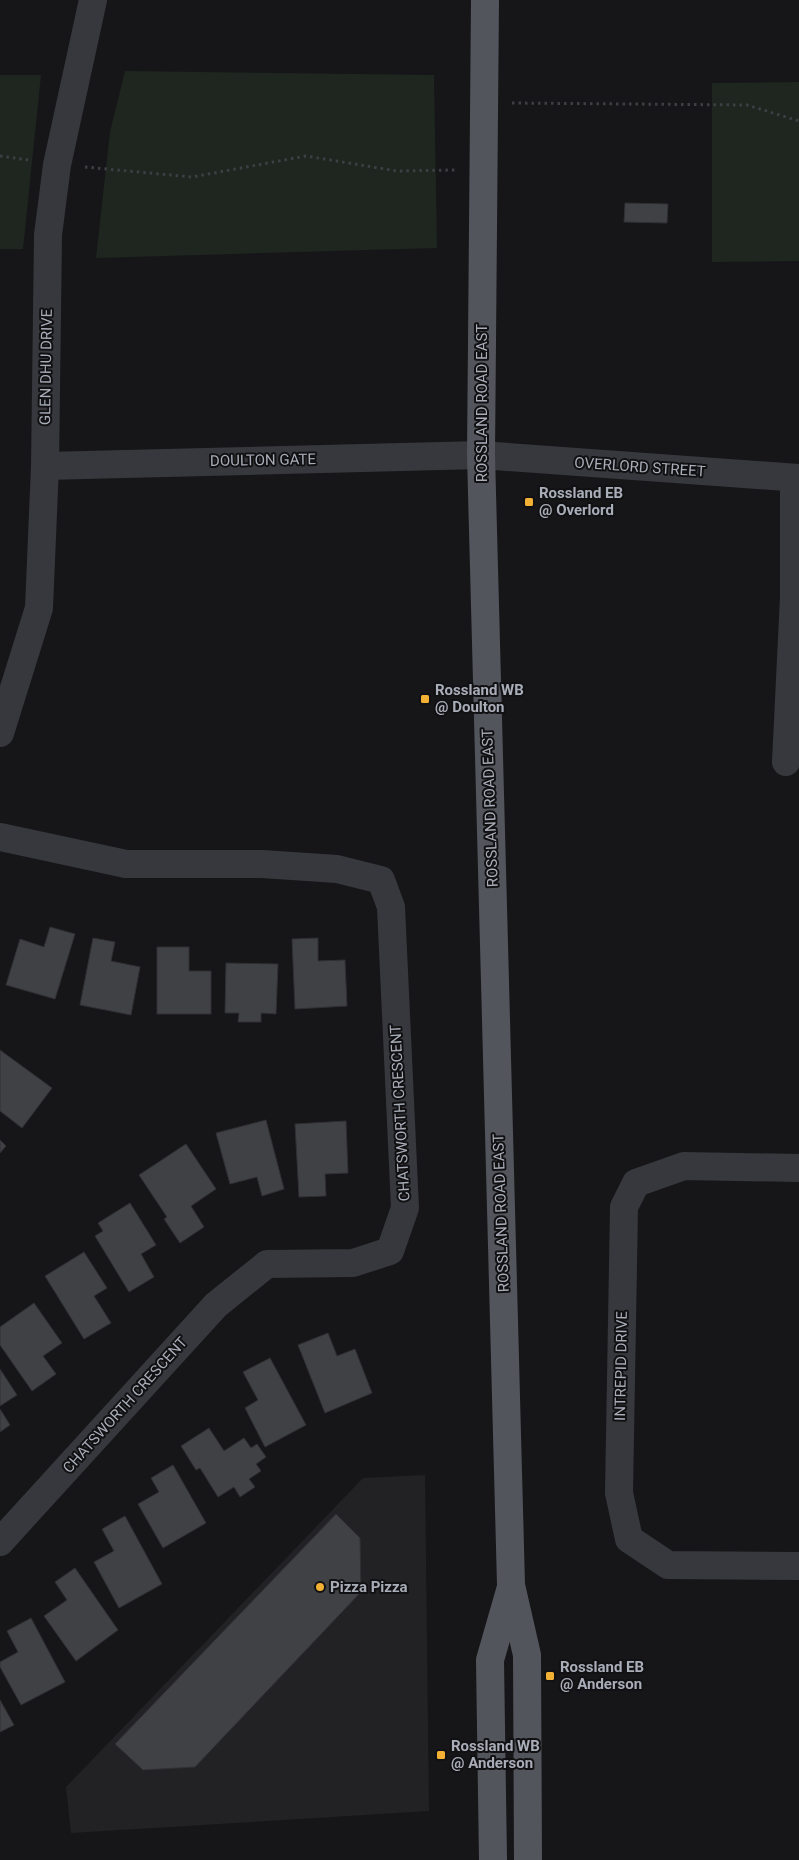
<svg xmlns="http://www.w3.org/2000/svg" width="799" height="1860" viewBox="0 0 799 1860" font-family="Roboto,sans-serif">
<style>
.built{fill:#222225}
.green{fill:#1e261f}
.building{fill:#404145;stroke:#303034}
.lines{fill:none;stroke-linecap:round;stroke-linejoin:round}
.path{stroke:#3d3f44;stroke-width:3;stroke-dasharray:2.5 4;stroke-linecap:butt}
.minor{stroke:#37383d;stroke-width:28}
.major{stroke:#53555c;stroke-width:28}
.poi-dot{fill:#f2b134;stroke:#111113;stroke-width:2}
.labels{text-anchor:middle;stroke-width:4;stroke-linejoin:round;paint-order:stroke}
.street-label{font-size:15px;fill:#a8adb8;stroke:#111113}
.poi-label{font-size:15px;font-weight:bold;fill:#a8adb8;stroke:#111113;text-anchor:start}
</style>
<rect width="100%" height="100%" fill="#161618"/>
<!-- built -->
<path class="built" d="M 425,1475 L 429,1811 L 71,1833 L 66,1787 L 363,1478 Z"/>
<!-- green -->
<g class="green">
<path d="M 125,71 L 434,75 L 437,248 L 96,258 L 110,132 Z"/>
<path d="M 0,75 L 41,75 L 23,249 L 0,249 Z"/>
<path d="M 799,82 L 799,261 L 712,262 L 712,83 Z"/>
</g>
<!-- building -->
<g class="building">
<path d="M 625,203 L 668,204 L 667,223 L 624,222 Z"/>
<path d="M 50,927 L 75,934 L 55,999 L 6,985 L 20,939 L 44,947 Z"/>
<path d="M 93,938 L 115,942 L 111,961 L 140,967 L 131,1015 L 80,1005 Z"/>
<path d="M 318,938 L 318,961 L 345,960 L 347,1006 L 295,1009 L 292,939 Z"/>
<path d="M 157,947 L 189,947 L 189,971 L 211,971 L 211,1014 L 157,1014 Z"/>
<path d="M 226,963 L 278,964 L 276,1014 L 261,1013 L 261,1022 L 238,1022 L 239,1013 L 225,1013 Z"/>
<path d="M 0,1050 L 52,1088 L 22,1128 L 0,1111 Z"/>
<path d="M 266,1120 L 284,1189 L 262,1196 L 257,1177 L 230,1184 L 216,1133 Z"/>
<path d="M 346,1121 L 348,1173 L 325,1174 L 326,1196 L 299,1197 L 295,1124 Z"/>
<path d="M 0,1140 L 6,1146 L 0,1153 Z"/>
<path d="M 186,1144 L 216,1189 L 191,1206 L 204,1227 L 180,1243 L 164,1219 L 167,1217 L 139,1175 Z"/>
<path d="M 130,1203 L 156,1245 L 141,1254 L 154,1277 L 129,1292 L 95,1236 L 103,1231 L 98,1223 Z"/>
<path d="M 84,1252 L 107,1288 L 94,1296 L 111,1323 L 84,1339 L 45,1276 Z"/>
<path d="M 34,1303 L 62,1343 L 43,1356 L 56,1374 L 32,1391 L 0,1345 L 0,1327 Z"/>
<path d="M 328,1333 L 337,1356 L 355,1349 L 372,1393 L 325,1413 L 298,1345 Z"/>
<path d="M 270,1358 L 306,1425 L 265,1447 L 245,1408 L 258,1400 L 243,1372 Z"/>
<path d="M 0,1369 L 17,1395 L 0,1406 Z"/>
<path d="M 0,1409 L 10,1425 L 0,1432 Z"/>
<path d="M 209,1428 L 224,1451 L 244,1438 L 251,1448 L 257,1444 L 266,1457 L 256,1464 L 261,1471 L 249,1479 L 255,1487 L 240,1497 L 234,1487 L 218,1497 L 200,1468 L 196,1470 L 181,1446 Z"/>
<path d="M 173,1465 L 206,1523 L 163,1548 L 138,1504 L 159,1492 L 151,1478 Z"/>
<path d="M 336,1514 L 360,1538 L 361,1592 L 195,1767 L 143,1770 L 115,1744 Z"/>
<path d="M 125,1516 L 162,1584 L 119,1608 L 94,1562 L 114,1551 L 102,1529 Z"/>
<path d="M 75,1568 L 118,1630 L 76,1661 L 44,1616 L 67,1600 L 55,1582 Z"/>
<path d="M 31,1618 L 65,1682 L 21,1705 L 0,1667 L 0,1662 L 18,1652 L 7,1631 Z"/>
<path d="M 0,1700 L 14,1725 L 0,1732 Z"/>
</g>
<g class="lines">
<!-- path -->
<g class="path">
<path d="M 512,103 L 747,105 L 799,121"/>
<path d="M 0,156 L 29,160"/>
<path d="M 85,167 L 192,177 L 306,156 L 397,171 L 455,170"/>
</g>
<!-- minor -->
<g class="minor">
<path d="M 45,466 L 481,455 L 799,478"/>
<path d="M 0,733 L 39,608 L 45,466 L 48,235 L 57,165 L 93,0"/>
<path d="M 786,762 L 794,597 L 794,479"/>
<path d="M 0,837 L 126,864 L 262,864 L 337,869 L 381,880 L 391,907 L 405,1208 L 390,1251 L 353,1263 L 267,1264 L 216,1305 L 0,1542"/>
<path d="M 799,1168 L 684,1166 L 636,1183 L 624,1207 L 619,1493 L 629,1539 L 668,1565 L 799,1566"/>
</g>
<!-- major -->
<g class="major">
<path d="M 485,0 L 481,455 L 511,1585 L 527,1655 L 528,1860"/>
<path d="M 493,1860 L 490,1660 L 511,1587"/>
</g>
</g>
<!-- markers -->
<g class="poi-dot">
<rect x="524" y="497" width="10" height="10" rx="2.5"/>
<rect x="420" y="694" width="10" height="10" rx="2.5"/>
<circle cx="320" cy="1587" r="5"/>
<rect x="545" y="1671" width="10" height="10" rx="2.5"/>
<rect x="436" y="1750" width="10" height="10" rx="2.5"/>
</g>
<g class="labels">
<!-- street labels -->
<g class="street-label">
<text transform="translate(46 367) rotate(-89)" y="5">GLEN DHU DRIVE</text>
<text transform="translate(482 403) rotate(-90)" y="5">ROSSLAND ROAD EAST</text>
<text transform="translate(263 460) rotate(-1)" y="5">DOULTON GATE</text>
<text transform="translate(640 467) rotate(4)" y="5">OVERLORD STREET</text>
<text transform="translate(490 808) rotate(-92)" y="5">ROSSLAND ROAD EAST</text>
<text transform="translate(400 1113) rotate(-93)" y="5">CHATSWORTH CRESCENT</text>
<text transform="translate(501 1213) rotate(-92)" y="5">ROSSLAND ROAD EAST</text>
<text transform="translate(621 1366) rotate(-89)" y="5">INTREPID DRIVE</text>
<text transform="translate(125 1405) rotate(-48)" y="5">CHATSWORTH CRESCENT</text>
</g>
<!-- poi labels -->
<g class="poi-label">
<text x="539" y="498">Rossland EB<tspan x="539" dy="17">@ Overlord</tspan></text>
<text x="435" y="695">Rossland WB<tspan x="435" dy="17">@ Doulton</tspan></text>
<text x="330" y="1592">Pizza Pizza</text>
<text x="560" y="1672">Rossland EB<tspan x="560" dy="17">@ Anderson</tspan></text>
<text x="451" y="1751">Rossland WB<tspan x="451" dy="17">@ Anderson</tspan></text>
</g>
</g>
</svg>
